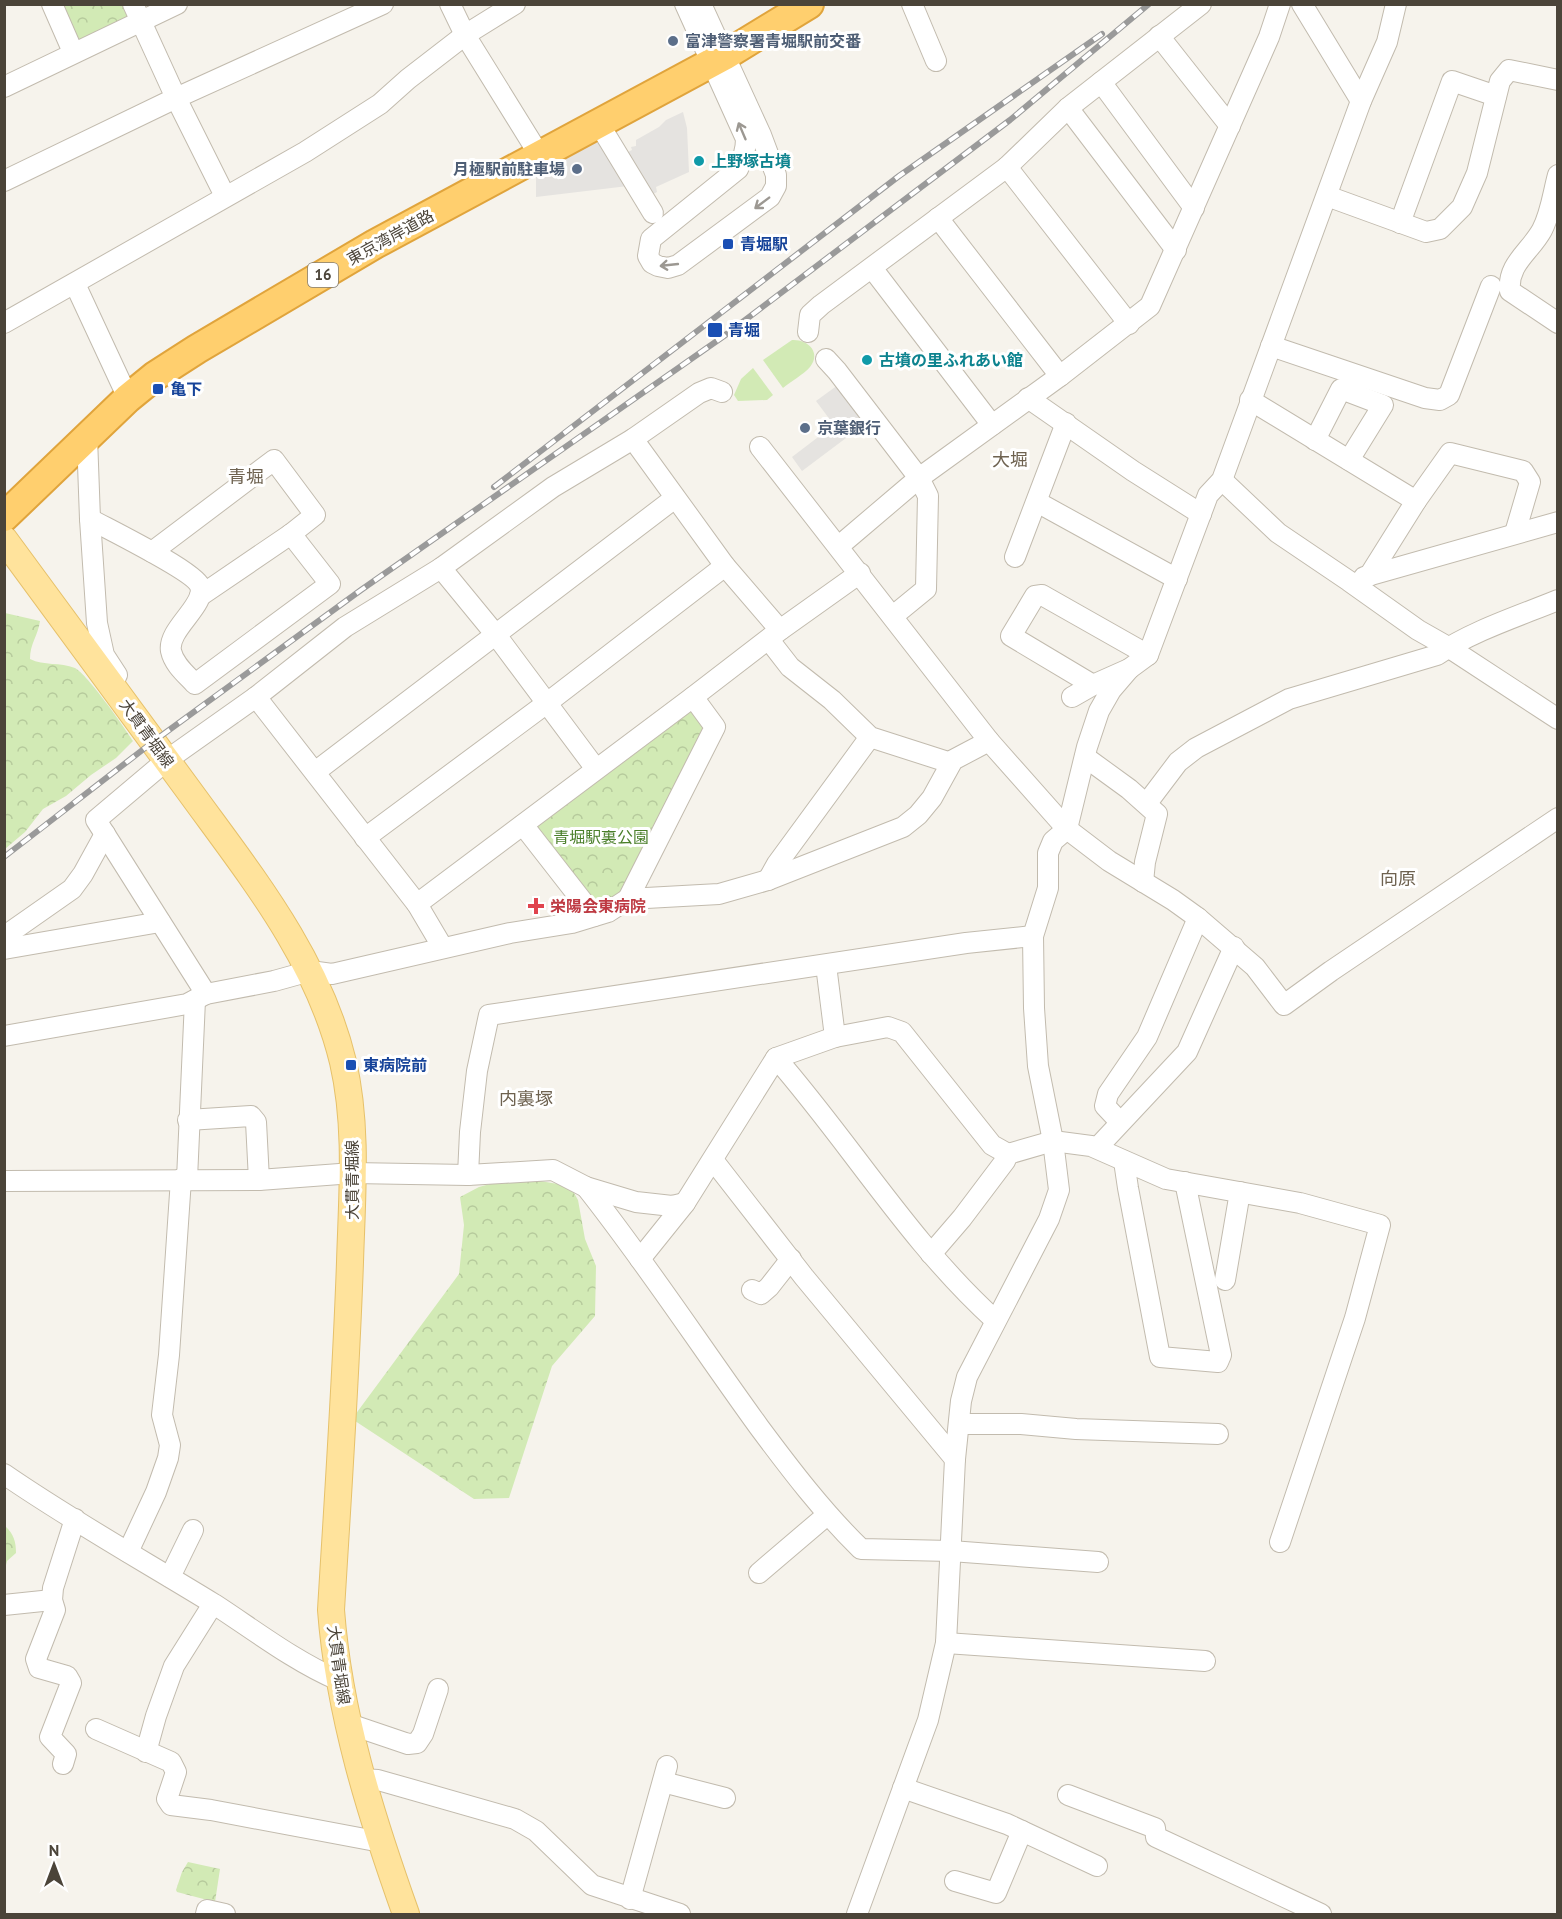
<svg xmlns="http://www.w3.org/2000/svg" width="1562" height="1919" viewBox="0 0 1562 1919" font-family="'PT Sans','Noto Sans JP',sans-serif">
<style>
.grass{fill:#d2eab5}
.forest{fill:url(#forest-crowns)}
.parking{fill:#e5e3e0}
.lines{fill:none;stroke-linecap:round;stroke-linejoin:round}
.minor-casing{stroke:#c2bbae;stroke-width:22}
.major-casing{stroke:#e6c16a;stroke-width:28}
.highway-casing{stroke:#e0a43c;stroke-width:32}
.minor{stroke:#fff;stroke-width:20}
.major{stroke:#ffe39c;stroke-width:26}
.highway{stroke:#ffcf6e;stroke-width:28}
.rail-casing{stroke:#9a9a9a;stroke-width:6}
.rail{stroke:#fff;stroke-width:4;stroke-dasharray:11;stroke-linecap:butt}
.oneway{stroke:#9c9892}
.service-dot{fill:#5c6f8a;stroke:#fff;stroke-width:2}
.culture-dot{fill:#0f9aa8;stroke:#fff;stroke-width:2}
.transit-dot{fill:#1a4fb4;stroke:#fff;stroke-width:2}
.health-dot{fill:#e0444e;stroke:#fff;stroke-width:2}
.labels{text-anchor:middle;stroke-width:6;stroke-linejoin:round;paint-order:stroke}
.shield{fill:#fff;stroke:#817c74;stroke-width:1.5}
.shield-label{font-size:15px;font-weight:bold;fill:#4b4439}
.service-label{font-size:16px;font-weight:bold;fill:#4e5e75;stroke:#fff;text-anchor:start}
.culture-label{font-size:16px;font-weight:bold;fill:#0d838f;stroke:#fff;text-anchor:start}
.street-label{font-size:16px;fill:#4b4439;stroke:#fff}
.transit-label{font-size:16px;font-weight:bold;fill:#164399;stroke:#fff;text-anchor:start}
.park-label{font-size:16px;fill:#4a7f2a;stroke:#fff}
.health-label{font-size:16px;font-weight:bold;fill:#be3a42;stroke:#fff;text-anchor:start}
.neighbourhood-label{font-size:18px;fill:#6e6250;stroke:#fff}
</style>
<defs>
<pattern id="forest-crowns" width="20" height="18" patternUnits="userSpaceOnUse" patternTransform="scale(1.5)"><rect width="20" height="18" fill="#d2eab5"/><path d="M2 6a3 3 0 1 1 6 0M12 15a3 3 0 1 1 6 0" fill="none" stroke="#b6ca9c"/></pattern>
</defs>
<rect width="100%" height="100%" fill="#f6f3ec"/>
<!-- grass -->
<g class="grass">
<path d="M 792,340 C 807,339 822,352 810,367 C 803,375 791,381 783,388 L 763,360 Z"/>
<path d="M 753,368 L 773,395 L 767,400 L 738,401 L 734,395 L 741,379 Z"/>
</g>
<!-- forest -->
<g class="forest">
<path d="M 57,5 L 123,5 L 128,15 L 125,21 L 80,41 L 74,39 Z"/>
<path d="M 5,613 L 40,621 C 38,636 30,643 30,659 C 44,666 60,662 75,668 C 87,674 125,728 133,741 L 116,758 L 91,775 L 66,796 L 43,809 L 25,832 L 5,849 Z"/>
<path d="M 692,702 L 712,727 L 624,897 L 597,910 L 532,830 Z"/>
<path d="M 516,1177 L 570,1186 L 578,1200 L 585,1239 L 596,1266 L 595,1316 L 552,1366 L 509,1498 L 474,1499 L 352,1419 L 459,1274 L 464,1225 L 460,1197 L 479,1187 Z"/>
<path d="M 5,1526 C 14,1534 16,1542 16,1553 L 7,1561 L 5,1569 Z"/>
<path d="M 188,1862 L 220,1869 L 215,1902 L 177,1892 L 176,1890 L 182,1872 Z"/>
</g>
<!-- parking -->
<g class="parking">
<path d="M 683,112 L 687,128 L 689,172 L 656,187 L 657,192 L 651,195 L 644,180 L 628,152 L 632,150 L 631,147 L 636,146 L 636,140 L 659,127 L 666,120 Z"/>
<path d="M 589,143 L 599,143 L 628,186 L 536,197 L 536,170 Z"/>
<path d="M 838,385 L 866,423 L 802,471 L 792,457 L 834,425 L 816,401 Z"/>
</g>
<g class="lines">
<!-- minor casing -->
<g class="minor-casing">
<g id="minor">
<path d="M 52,4 L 73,52"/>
<path d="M 133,4 L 176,98 L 225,196"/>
<path d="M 450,4 L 465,35 L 540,156"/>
<path d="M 685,4 L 746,139 C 746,150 743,159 738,169 L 651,239 L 648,256 L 652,263 L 658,266 L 668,268 L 678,265 L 770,197 L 776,186 L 776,175 L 761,135 L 701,4"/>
<path d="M 912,4 L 936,61"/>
<path d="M 1302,4 L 1361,101"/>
<path d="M 1159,36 L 1230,126"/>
<path d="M 1101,82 L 1194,208"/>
<path d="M 4,87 L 177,4"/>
<path d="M 1068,108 L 1176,250"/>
<path d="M 599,124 L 653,213"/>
<path d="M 1007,167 L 1129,324"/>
<path d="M 1558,175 C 1553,193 1551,213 1542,230 C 1530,252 1507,264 1510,291 L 1558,323"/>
<path d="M 4,181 L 176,98 L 383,4"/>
<path d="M 1327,196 L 1426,232 L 1440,229 L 1462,207 L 1477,173 L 1500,81 L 1509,70 L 1558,80"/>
<path d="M 938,218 L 1060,376"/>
<path d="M 1400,223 L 1452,81 L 1496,96"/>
<path d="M 872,268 L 992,425"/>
<path d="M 75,284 L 128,398"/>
<path d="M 4,323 L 305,152 L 380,104 L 408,79 L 465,35 L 515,4"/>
<path d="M 808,332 L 810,315 L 821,305 L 1007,167 L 1068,108 L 1201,4"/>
<path d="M 1271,346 L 1425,398 L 1440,400 L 1449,395 L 1491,286"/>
<path d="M 826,359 L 837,371 L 919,478 L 928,496 L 926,589 L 893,616"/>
<path d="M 1028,398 L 1133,471 L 1201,514"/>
<path d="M 1250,400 L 1416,501"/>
<path d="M 87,437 L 90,519 L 97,623 L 104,655 L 117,675"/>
<path d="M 633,439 L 725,566 L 780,630"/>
<path d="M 1315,440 L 1341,389 L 1383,405 L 1349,460"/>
<path d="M 760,447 L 989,741 L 1067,829 L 1109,861 L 1173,900 L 1198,918 L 1255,967 L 1284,1005 L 1331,971 L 1558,818"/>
<path d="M 1222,480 L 1278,533 L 1349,581 L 1418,630 L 1448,647 L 1558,719"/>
<path d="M 1037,502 L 1177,579"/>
<path d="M 90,519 C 108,529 194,571 200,586 C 207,605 167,629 171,651 C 174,665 187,675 195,684 L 330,584 L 291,534"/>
<path d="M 839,546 L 919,478 L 1060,376 L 1150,306 L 1269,37 L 1280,4"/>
<path d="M 152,552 L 274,460 L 315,515 L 291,534 L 200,596"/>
<path d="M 1015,557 L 1066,423"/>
<path d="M 441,568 L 496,635 L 596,769"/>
<path d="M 1369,576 L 1416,501 L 1450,453 L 1523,471 L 1530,482 L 1515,533"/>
<path d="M 1364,577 L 1558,522"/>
<path d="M 769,640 L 790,667 L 832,700 L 870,737 L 951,763"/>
<path d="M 1093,685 L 1011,636 L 1035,596 L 1042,595 L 1148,655"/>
<path d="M 256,697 L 417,904 L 443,948"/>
<path d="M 1072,697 L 1093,685 L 1129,669 L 1148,655 L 1208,495 L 1222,480 L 1361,101 L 1387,42 L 1396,4"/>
<path d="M 1085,757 L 1129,789 L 1157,814 L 1145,862 L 1143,882"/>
<path d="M 315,772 L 675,498"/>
<path d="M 1147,803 L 1178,762 L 1196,748 L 1289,699 L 1437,655 C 1472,631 1519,616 1558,600"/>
<path d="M 523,825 L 594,916"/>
<path d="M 365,838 L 547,703 L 725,566"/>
<path d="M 768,880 L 777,864 L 870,737"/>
<path d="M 628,899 L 715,727 L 693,697"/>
<path d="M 417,904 L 693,697 L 780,630 L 860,573"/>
<path d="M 4,945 L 12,931 L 72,889 L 83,874 L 105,834"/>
<path d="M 4,949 L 160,922"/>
<path d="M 826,965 L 835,1037"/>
<path d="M 206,994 L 96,820 L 167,760 L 256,697 L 345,627 L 441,568 L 553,487 L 633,439 L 699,393 L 711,388 L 722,392"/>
<path d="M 4,1036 L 187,1004 L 206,994 L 274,981 L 310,971 L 332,974 L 510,933 L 572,923 L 608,912 L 628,899 L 719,894 L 768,880 L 903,827 L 918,815 L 932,798 L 953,760 L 989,741"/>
<path d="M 776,1058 C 851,1144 910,1243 995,1320"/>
<path d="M 188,1120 L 251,1116 L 256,1122 L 259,1180"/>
<path d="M 1120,1122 L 1105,1106 L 1108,1094 L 1147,1037 L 1198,918"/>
<path d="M 1097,1148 L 1187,1052 L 1234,947"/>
<path d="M 713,1160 L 804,1277 L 955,1459"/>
<path d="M 1124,1161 L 1128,1188 L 1160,1357 L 1218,1362 L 1221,1355 L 1185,1182"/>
<path d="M 468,1175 L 470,1132 L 477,1071 L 489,1015 L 966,943 L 1033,936"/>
<path d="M 187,1179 L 195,1000"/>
<path d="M 4,1181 L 259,1180 L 353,1173 L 468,1175 L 553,1170 L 586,1187 L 636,1202 L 672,1206 L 685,1203"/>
<path d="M 586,1187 C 647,1264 701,1347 759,1427 C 791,1470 823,1512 861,1549 L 951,1551 L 1098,1562"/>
<path d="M 931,1254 L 962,1218 L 1005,1161 L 1008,1154"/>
<path d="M 640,1259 L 685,1203 L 776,1058 L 835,1037 L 888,1027 L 902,1032 L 992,1145 L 1008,1154 L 1053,1141 L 1091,1146 L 1166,1179 L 1300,1203 L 1380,1225 L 1355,1318 L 1280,1542"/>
<path d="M 1225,1280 L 1240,1192"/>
<path d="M 752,1290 L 761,1294 L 769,1287 L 791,1259"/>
<path d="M 959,1424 L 1021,1424 L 1076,1429 L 1218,1434"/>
<path d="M 4,1474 C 72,1521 144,1561 214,1604 C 254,1630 294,1661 338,1680"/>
<path d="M 128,1552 L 156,1492 L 168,1458 L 170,1445 L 162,1415 L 169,1355 L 181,1179"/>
<path d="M 759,1573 L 827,1515"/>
<path d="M 170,1577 L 193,1530"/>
<path d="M 4,1605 L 52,1600"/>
<path d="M 946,1643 L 1205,1661"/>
<path d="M 349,1724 L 408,1744 L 417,1743 L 423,1734 L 438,1689"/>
<path d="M 96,1729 L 171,1762 L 176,1772 L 167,1799 L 171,1805 L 211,1810 L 381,1842"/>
<path d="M 146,1752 L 156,1716 L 174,1666 L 213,1604"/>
<path d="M 63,1764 L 66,1754 L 50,1737 L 71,1683 L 67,1676 L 39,1668 L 36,1659 L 55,1610 L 52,1600 L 53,1588 L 75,1519"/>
<path d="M 362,1779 L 378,1780 L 515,1819 L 536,1831 L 592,1885 L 680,1914"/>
<path d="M 663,1782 L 725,1798"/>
<path d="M 903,1788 L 1007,1824 L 1097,1866"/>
<path d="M 1068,1795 L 1155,1828 L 1156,1837 L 1321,1914"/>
<path d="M 955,1881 L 996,1893 L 1022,1831"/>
<path d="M 630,1899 L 667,1766"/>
<path d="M 206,1914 L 207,1910 L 225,1914"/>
<path d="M 857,1914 L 928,1720 L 946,1643 L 955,1459 L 961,1401 L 967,1377 L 1049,1219 L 1059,1190 L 1053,1141 L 1038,1066 L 1034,1008 L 1033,936 L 1048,888 L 1048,853 L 1053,841 L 1067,829 L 1087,747 L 1099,711 L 1111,690 L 1129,669"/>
</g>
</g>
<!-- major casing -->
<g class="major-casing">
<path id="major" d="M 4,539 C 66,623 128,707 190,792 C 251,876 318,958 343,1062 C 358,1127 352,1195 350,1262 C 346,1378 338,1494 331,1610 C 339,1715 371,1816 406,1914"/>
</g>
<!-- highway casing -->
<g class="highway-casing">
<path id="highway" d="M 4,517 L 128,398 L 155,376 L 197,349 L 375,244 L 724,56 L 809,4"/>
</g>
<!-- minor -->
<use href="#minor" class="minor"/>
<!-- major -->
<use href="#major" class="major"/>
<!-- highway -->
<use href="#highway" class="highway"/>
<!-- rail casing -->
<g class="rail-casing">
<g id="rail">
<path d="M 494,487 L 899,176 L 1102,34"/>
<path d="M 4,857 L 154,741 L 361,590 L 724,336 L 1010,120 L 1149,4"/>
</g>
</g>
<!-- rail -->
<use href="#rail" class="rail"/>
</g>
<!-- one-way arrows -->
<defs><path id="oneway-shaft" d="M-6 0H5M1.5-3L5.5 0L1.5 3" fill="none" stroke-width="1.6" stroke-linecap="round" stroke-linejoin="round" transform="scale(1.5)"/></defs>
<g class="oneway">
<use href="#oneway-shaft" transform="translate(742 131) rotate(-113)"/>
<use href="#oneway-shaft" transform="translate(762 203) rotate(143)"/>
<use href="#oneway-shaft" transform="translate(669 265) rotate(174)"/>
</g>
<!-- markers -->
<g class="service-dot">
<circle cx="673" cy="41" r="6"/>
<circle cx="577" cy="169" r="6"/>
<circle cx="805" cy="428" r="6"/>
</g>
<g class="culture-dot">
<circle cx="699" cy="161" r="6"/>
<circle cx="867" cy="360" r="6"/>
</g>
<g class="transit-dot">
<rect x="722" y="238" width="12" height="12" rx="3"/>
<rect x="707" y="322" width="16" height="16" rx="3"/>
<rect x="152" y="383" width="12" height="12" rx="3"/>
<rect x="345" y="1059" width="12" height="12" rx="3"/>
</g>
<path class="health-dot" d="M533 897h6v6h6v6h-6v6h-6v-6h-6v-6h6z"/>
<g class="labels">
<!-- shield labels -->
<rect class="shield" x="308" y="263" width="30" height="24" rx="4.5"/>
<g class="shield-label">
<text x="323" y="280">16</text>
</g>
<!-- service labels -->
<g class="service-label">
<text x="685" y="47">富津警察署青堀駅前交番</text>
<text x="565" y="175" text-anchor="end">月極駅前駐車場</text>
<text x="817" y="434">京葉銀行</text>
</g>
<!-- culture labels -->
<g class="culture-label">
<text x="711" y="167">上野塚古墳</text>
<text x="879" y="366">古墳の里ふれあい館</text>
</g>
<!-- street labels -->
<g class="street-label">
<text transform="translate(390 237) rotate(-29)" y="6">東京湾岸道路</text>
<text transform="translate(147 733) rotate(54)" y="6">大貫青堀線</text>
<text transform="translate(352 1180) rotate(-90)" y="6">大貫青堀線</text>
<text transform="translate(339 1665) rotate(82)" y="6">大貫青堀線</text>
</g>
<!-- transit labels -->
<g class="transit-label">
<text x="740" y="250">青堀駅</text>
<text x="728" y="336">青堀</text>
<text x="170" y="395">亀下</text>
<text x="363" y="1071">東病院前</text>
</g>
<!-- park labels -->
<g class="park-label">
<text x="601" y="843">青堀駅裏公園</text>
</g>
<!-- health labels -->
<g class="health-label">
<text x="550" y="912">栄陽会東病院</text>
</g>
<!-- neighbourhood labels -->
<g class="neighbourhood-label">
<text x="1010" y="466">大堀</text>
<text x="246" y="483">青堀</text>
<text x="1398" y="885">向原</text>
<text x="526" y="1105">内裏塚</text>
</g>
</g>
<!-- border -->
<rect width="1562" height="1919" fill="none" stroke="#4b4439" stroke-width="12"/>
<!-- north arrow -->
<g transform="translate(54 1865)" stroke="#ffffff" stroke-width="4.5" paint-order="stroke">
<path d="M0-4.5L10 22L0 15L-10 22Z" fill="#4b4439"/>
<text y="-9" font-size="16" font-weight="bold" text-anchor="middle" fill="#4b4439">N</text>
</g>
</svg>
